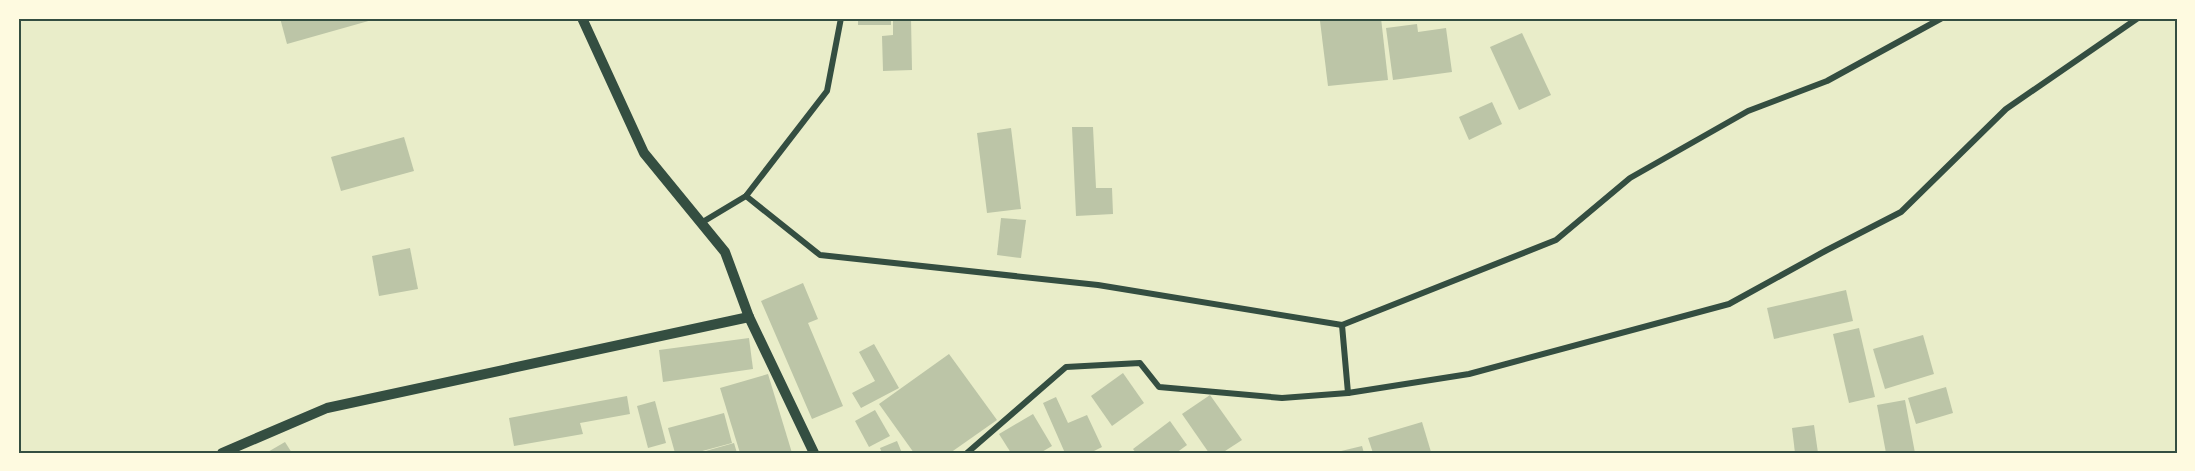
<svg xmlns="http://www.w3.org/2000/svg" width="2195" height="471" viewBox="0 0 2195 471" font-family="'Noto Sans',sans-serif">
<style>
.building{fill:#bcc5a7}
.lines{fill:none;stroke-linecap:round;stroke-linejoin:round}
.minor{stroke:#344e41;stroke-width:6}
.tertiary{stroke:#344e41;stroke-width:10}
.neatline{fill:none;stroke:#344e41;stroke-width:2}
</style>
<rect width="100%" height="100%" fill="#e9edc9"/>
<!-- building -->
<g class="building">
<path d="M 280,18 L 371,18 L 372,20 L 287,44 Z"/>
<rect x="858" y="18" width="33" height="7"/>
<path d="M 893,18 L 911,18 L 912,70 L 883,71 L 882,36 L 893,35 Z"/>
<path d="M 1348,18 L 1381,18 L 1388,80 L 1328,86 L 1320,21 Z"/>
<path d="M 1417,24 L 1418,32 L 1446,28 L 1452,72 L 1393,80 L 1386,28 Z"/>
<path d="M 1522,33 L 1551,95 L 1519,110 L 1490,47 Z"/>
<path d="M 1492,102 L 1502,124 L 1469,140 L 1459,117 Z"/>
<path d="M 1072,127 L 1093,127 L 1096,188 L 1112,188 L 1113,214 L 1076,216 Z"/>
<path d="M 1011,128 L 1021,209 L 987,213 L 977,133 Z"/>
<path d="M 404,137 L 414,171 L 341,191 L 331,157 Z"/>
<path d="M 1001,218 L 1026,220 L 1021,258 L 997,255 Z"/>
<path d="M 410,248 L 418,289 L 379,296 L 372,256 Z"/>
<path d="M 803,283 L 818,319 L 808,323 L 843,406 L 812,419 L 761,301 Z"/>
<path d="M 1846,290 L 1853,321 L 1774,339 L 1767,308 Z"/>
<path d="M 1859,328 L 1875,397 L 1849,403 L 1833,334 Z"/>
<path d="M 1923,335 L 1934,374 L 1885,389 L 1873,349 Z"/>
<path d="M 749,338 L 753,369 L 663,382 L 659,350 Z"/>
<path d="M 874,344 L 899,388 L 861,408 L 852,393 L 875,381 L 859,352 Z"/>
<path d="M 949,354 L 997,420 L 950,453 L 914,453 L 879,404 Z"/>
<path d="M 1123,373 L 1144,403 L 1112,426 L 1091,396 Z"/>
<path d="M 768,374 L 792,453 L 740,453 L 720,388 Z"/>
<path d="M 1946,387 L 1953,413 L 1916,424 L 1908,398 Z"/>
<path d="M 1210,395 L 1242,440 L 1222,453 L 1209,453 L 1182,414 Z"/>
<path d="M 627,396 L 630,414 L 580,423 L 583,434 L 514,446 L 509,418 Z"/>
<path d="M 1056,397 L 1068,423 L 1087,415 L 1102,447 L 1090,453 L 1065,453 L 1043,403 Z"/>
<path d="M 1905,400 L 1915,453 L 1886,453 L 1877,405 Z"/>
<path d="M 655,401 L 666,443 L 648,448 L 637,406 Z"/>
<path d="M 875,410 L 890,436 L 869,447 L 855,421 Z"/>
<path d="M 724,413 L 732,443 L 695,453 L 675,453 L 668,428 Z"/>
<path d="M 1033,414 L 1052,446 L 1040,453 L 1011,453 L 999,434 Z"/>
<path d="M 1170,421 L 1187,445 L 1176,453 L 1136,453 L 1133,449 Z"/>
<path d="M 1422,422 L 1431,452 L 1373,453 L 1368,438 Z"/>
<path d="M 1814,425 L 1818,453 L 1795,453 L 1792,428 Z"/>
<path d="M 897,441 L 902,453 L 882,453 L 880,448 Z"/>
<path d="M 285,442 L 292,453 L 266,453 Z"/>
<path d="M 734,443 L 737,453 L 703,453 L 702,452 Z"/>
<path d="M 1362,446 L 1364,453 L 1337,453 L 1337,452 Z"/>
</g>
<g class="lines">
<!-- minor -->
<g class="minor">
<path d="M 746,196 L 820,255 L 1098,285 L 1342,325 L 1556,240 L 1630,178 L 1748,111 L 1827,81 L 1942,18"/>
<path d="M 701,223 L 746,196 L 827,91 L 841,18"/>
<path d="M 1348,393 L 1469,374 L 1729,304 L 1827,250 L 1901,212 L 2006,109 L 2138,18"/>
<path d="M 967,453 L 1066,367 L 1140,363 L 1159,387 L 1282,398 L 1348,393 L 1342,325"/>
</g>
<!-- tertiary -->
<g class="tertiary">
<path d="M 582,18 L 644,153 L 725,252 L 749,317 L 814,453"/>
<path d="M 222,453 L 327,408 L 749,317"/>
</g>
</g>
<!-- border -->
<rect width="2195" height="471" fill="none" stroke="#fefae0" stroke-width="39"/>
<rect x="20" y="20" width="2156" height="432" class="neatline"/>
</svg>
